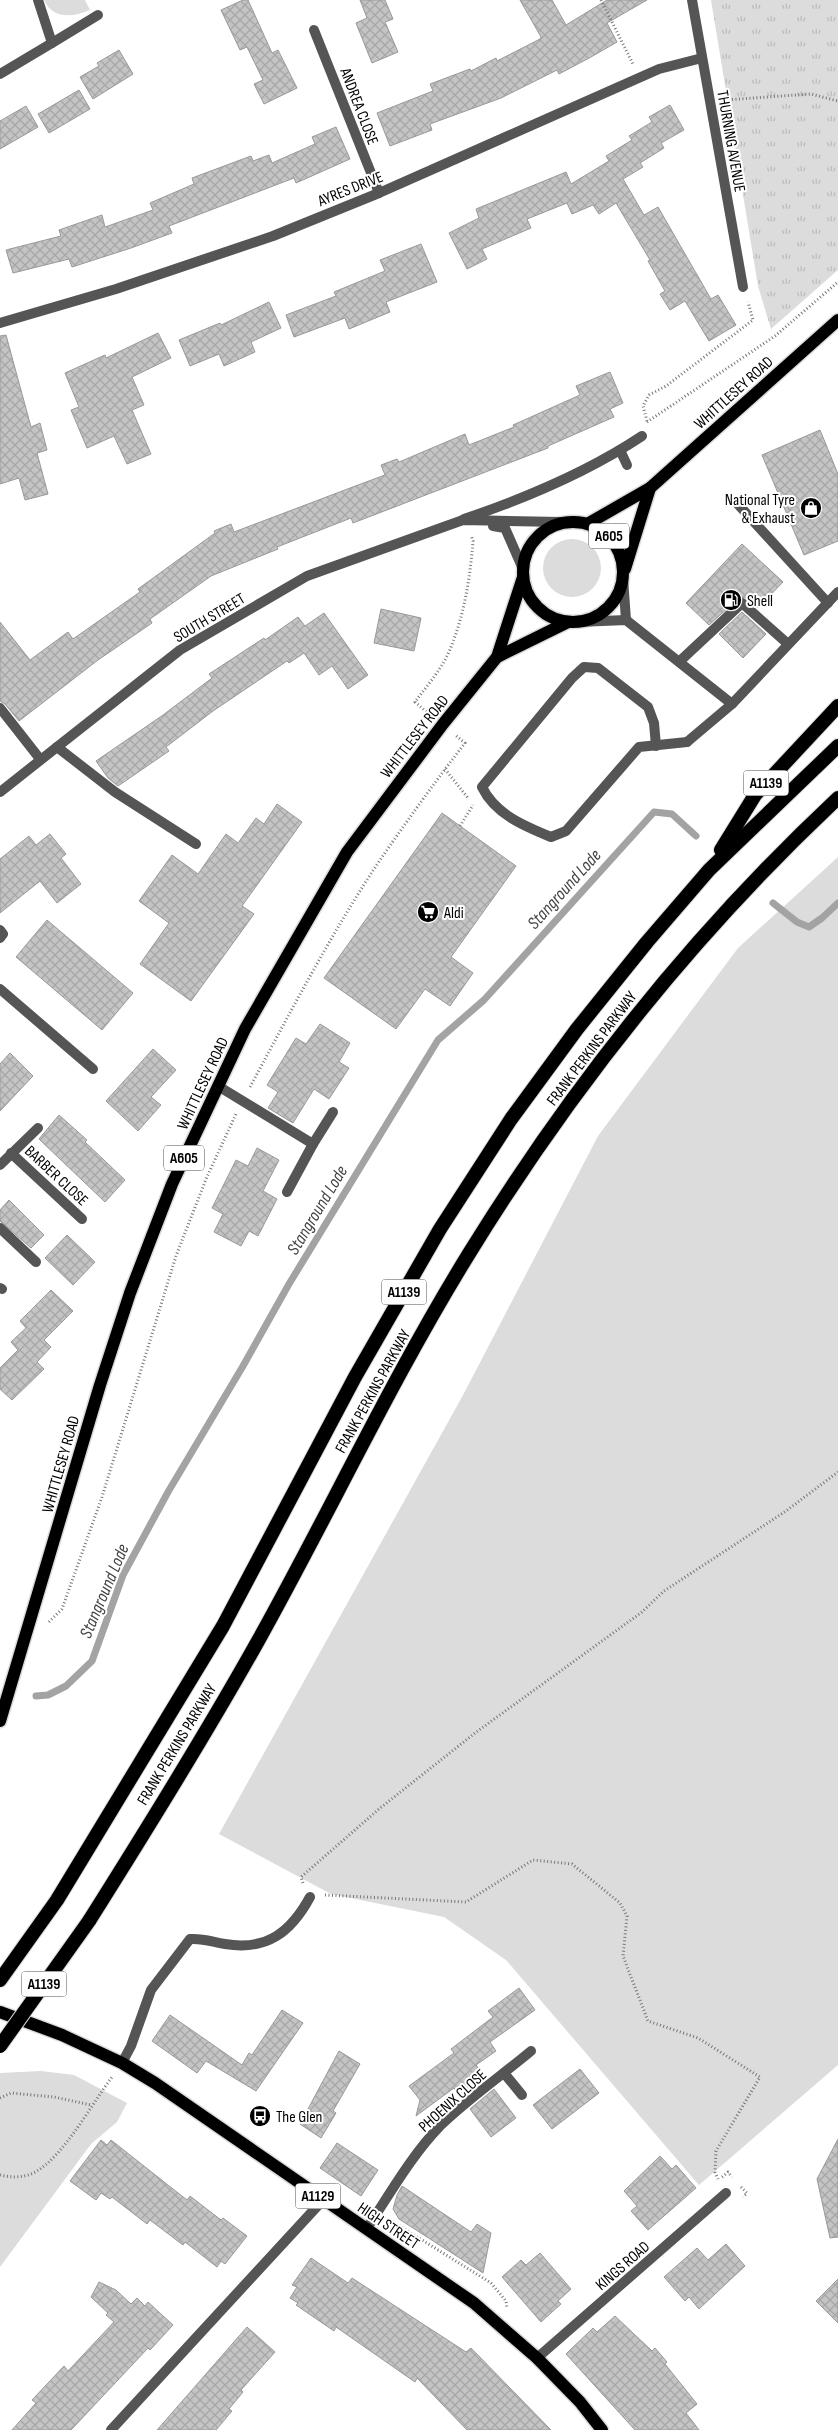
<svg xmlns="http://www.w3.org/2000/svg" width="838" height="2430" viewBox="0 0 838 2430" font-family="'Sofia Sans Condensed',sans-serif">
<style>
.grass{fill:#dcdcdc}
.park{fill:url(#park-tufts)}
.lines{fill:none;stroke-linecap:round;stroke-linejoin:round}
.stream{stroke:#a3a3a3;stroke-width:7}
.building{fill:url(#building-cross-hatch);stroke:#999}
.primary-casing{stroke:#dbdbdb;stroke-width:15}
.trunk-casing{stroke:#dbdbdb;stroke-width:16}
.path{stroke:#777;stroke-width:3;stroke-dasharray:1 2.5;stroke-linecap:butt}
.service{stroke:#555;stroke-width:10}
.minor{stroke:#555;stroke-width:10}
.tertiary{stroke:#555;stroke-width:10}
.primary{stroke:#000;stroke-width:12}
.trunk{stroke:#000;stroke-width:14}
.trunk-bridge-casing{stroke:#dbdbdb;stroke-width:16;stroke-linecap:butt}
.trunk-bridge{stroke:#000;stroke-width:14}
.labels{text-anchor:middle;stroke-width:4;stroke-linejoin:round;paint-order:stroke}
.shield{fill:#fff;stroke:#4c4c4c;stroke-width:1}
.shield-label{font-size:15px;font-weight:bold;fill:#000}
.street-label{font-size:16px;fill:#000;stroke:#fff}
.poi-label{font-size:16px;fill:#000;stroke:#fff;text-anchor:start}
.water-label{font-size:18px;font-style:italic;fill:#444;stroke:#fff}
</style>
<defs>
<pattern id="park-tufts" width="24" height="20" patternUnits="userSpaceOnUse" patternTransform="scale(1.25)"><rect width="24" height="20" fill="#dcdcdc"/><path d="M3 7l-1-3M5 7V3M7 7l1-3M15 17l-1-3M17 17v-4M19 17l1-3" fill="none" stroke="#bbb"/></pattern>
<pattern id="building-cross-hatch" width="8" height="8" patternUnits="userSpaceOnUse" patternTransform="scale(1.25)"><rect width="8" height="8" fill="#c4c4c4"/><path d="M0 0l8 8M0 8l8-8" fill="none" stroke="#a7a7a7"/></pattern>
</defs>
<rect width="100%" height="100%" fill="#fff"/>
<!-- grass -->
<g class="grass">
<path d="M 44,0 L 85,0 L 90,10 C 74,17 53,20 44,0 Z"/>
<circle cx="572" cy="568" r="29"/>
<path d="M 838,857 L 838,2065 L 699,2185 L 506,1960 L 444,1917 L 331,1894 L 219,1834 L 462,1397 L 598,1136 L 738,948 Z"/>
<path d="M 41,2071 L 74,2075 L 127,2103 L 117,2122 L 91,2144 L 0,2267 L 0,2073 Z"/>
</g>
<!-- park -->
<path class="park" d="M 711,0 L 838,0 L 838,270 L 771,329 L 758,286 Z"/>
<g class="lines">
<!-- stream -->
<g class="stream">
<path d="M 773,903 L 797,922 L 809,927 L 822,918 L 838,903"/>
<path d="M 36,1696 L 48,1695 L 66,1686 L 92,1661 L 123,1575 L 168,1492 L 243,1366 L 289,1284 L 438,1040 L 484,1000 L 654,812 L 672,814 L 696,836"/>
</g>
</g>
<!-- building -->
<g class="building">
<path d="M 243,0 L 248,0 L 272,53 L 278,50 L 297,88 L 264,104 L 254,84 L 263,80 L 247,47 L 240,50 L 221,10 Z"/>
<path d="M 360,0 L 385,0 L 393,19 L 385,22 L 398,52 L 372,63 L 356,23 L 367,18 Z"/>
<path d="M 520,0 L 552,0 L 566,25 L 607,0 L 647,0 L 607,23 L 617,42 L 591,57 L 559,74 L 557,70 L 501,98 L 430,124 L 432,130 L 390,146 L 377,113 L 433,91 L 430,84 L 470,69 L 471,71 L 496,58 L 497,61 L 540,39 L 541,37 Z"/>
<path d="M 119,50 L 133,74 L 93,99 L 80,77 L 99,66 L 97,63 Z"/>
<path d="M 79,90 L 90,109 L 49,133 L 38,114 Z"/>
<path d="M 670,105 L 684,130 L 661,143 L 664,148 L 640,163 L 643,167 L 623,179 L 644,215 L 658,207 L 711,299 L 718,295 L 736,325 L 709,341 L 685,301 L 670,310 L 660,294 L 665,291 L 648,261 L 650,260 L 616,203 L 599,214 L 593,205 L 572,214 L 567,203 L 527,219 L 531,228 L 482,249 L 487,259 L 467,269 L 449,233 L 479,218 L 476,209 L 566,172 L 571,184 L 609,161 L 606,156 L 632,140 L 629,136 L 652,122 L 649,117 Z"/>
<path d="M 26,106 L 38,127 L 0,149 L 0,121 Z"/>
<path d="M 336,127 L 350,159 L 296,183 L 294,178 L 169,226 L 172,233 L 131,248 L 72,267 L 69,259 L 13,273 L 6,250 L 61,236 L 59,230 L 102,215 L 105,227 L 153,210 L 150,203 L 194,184 L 192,178 L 251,156 L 253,161 L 269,155 L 272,163 L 315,144 L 312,137 Z"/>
<path d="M 421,244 L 437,282 L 386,302 L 390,312 L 349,329 L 345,318 L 294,337 L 286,315 L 336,296 L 334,292 L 385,271 L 380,260 Z"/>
<path d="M 269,302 L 281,328 L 251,342 L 255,352 L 224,366 L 219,354 L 190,366 L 179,340 L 220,323 L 221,325 Z"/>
<path d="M 158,333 L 171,358 L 132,377 L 144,405 L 132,410 L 151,454 L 127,464 L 114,436 L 87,448 L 71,410 L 79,407 L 65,373 L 105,355 L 106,358 Z"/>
<path d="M 6,335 L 31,427 L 40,423 L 47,450 L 37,453 L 48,494 L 25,500 L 19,478 L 0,484 L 0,336 Z"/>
<path d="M 610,372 L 623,403 L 610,409 L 614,417 L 548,446 L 548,448 L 353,523 L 351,518 L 277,547 L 278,549 L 211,576 L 150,619 L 152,623 L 98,660 L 19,721 L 5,704 L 0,701 L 0,622 L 30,660 L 68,632 L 73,639 L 140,592 L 138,589 L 215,533 L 214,531 L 231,524 L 234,532 L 358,485 L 385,475 L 381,465 L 397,459 L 399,462 L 465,434 L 469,445 L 514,427 L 513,425 L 580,395 L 576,386 Z"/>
<path d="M 820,430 L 838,474 L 838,541 L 804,555 L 762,455 Z"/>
<path d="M 742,544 L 783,582 L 758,608 L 746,598 L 740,597 L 709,625 L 686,603 Z"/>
<path d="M 381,609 L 421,618 L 414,651 L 374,643 Z"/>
<path d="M 742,612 L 766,634 L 743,658 L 719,634 Z"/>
<path d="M 324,613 L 368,675 L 348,689 L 332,666 L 319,675 L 304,653 L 289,663 L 287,661 L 213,711 L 166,747 L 169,751 L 118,786 L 108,778 L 96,761 L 163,715 L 212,678 L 209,674 L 264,638 L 265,640 L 298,617 L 305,626 Z"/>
<path d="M 277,804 L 302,822 L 242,906 L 254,914 L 191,1001 L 140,964 L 169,923 L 139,901 L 172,855 L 198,874 L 226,834 L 238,843 L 256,818 L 264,824 Z"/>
<path d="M 442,813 L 516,866 L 451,957 L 473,973 L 450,1006 L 425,989 L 396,1029 L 324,978 Z"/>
<path d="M 50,834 L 66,854 L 61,858 L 81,884 L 57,903 L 40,881 L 0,913 L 0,859 L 29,836 L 36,845 Z"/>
<path d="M 47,920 L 133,993 L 102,1030 L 16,957 Z"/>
<path d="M 320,1024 L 350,1043 L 339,1062 L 349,1068 L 329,1099 L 314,1089 L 293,1123 L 268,1108 L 278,1092 L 267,1085 L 296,1038 L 306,1044 Z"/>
<path d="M 153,1049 L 176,1070 L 151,1097 L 161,1105 L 138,1131 L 106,1101 Z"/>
<path d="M 10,1053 L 33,1076 L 0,1111 L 0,1064 Z"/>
<path d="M 59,1115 L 87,1140 L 85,1142 L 125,1180 L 105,1202 L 39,1139 Z"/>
<path d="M 257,1148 L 279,1160 L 263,1191 L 277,1199 L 258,1236 L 249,1231 L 241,1246 L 214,1232 L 223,1214 L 212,1208 L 236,1160 L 248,1166 Z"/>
<path d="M 9,1200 L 44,1235 L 31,1248 L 0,1221 L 0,1210 Z"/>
<path d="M 67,1235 L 95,1262 L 73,1285 L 45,1258 Z"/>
<path d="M 51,1290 L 73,1311 L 44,1340 L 51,1347 L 37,1362 L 44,1369 L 12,1400 L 0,1389 L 0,1368 L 18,1350 L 11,1342 L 26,1328 L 20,1321 Z"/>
<path d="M 519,1988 L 535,2010 L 490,2042 L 496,2051 L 476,2065 L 486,2078 L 462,2098 L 454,2088 L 416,2116 L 420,2100 L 409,2086 L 454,2053 L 451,2049 L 493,2017 L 488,2011 Z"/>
<path d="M 282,2010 L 303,2023 L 256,2091 L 206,2061 L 197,2073 L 152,2041 L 170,2015 L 242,2065 L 249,2053 L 252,2055 Z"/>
<path d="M 339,2051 L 360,2064 L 333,2111 L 336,2113 L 321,2138 L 300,2124 Z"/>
<path d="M 580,2069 L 599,2093 L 552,2129 L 533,2105 Z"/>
<path d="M 494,2089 L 516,2118 L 491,2137 L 470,2109 Z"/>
<path d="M 838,2139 L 838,2237 L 830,2238 L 817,2179 Z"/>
<path d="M 101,2140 L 107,2145 L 111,2140 L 187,2200 L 190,2196 L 221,2220 L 223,2218 L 247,2236 L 225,2264 L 221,2261 L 217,2267 L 185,2242 L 183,2245 L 150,2220 L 147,2224 L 112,2197 L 110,2199 L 101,2193 L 96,2200 L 70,2181 Z"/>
<path d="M 337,2143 L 378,2170 L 361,2196 L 320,2168 Z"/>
<path d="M 660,2156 L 672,2169 L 676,2165 L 696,2188 L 648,2230 L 631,2211 L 637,2206 L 624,2191 Z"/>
<path d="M 402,2186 L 471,2232 L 477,2224 L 491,2233 L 483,2273 L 399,2219 L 393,2209 L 397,2195 Z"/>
<path d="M 726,2244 L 745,2266 L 699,2309 L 689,2297 L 685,2301 L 664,2277 L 697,2248 L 708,2260 Z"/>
<path d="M 540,2253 L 571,2289 L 558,2301 L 561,2304 L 541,2322 L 502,2277 L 521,2260 L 526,2265 Z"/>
<path d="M 311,2258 L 348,2283 L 352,2278 L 466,2352 L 471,2348 L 551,2430 L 467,2430 L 417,2378 L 415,2382 L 336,2327 L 334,2331 L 296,2305 L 298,2303 L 290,2298 L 297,2287 L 292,2285 Z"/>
<path d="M 838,2279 L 838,2323 L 816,2301 Z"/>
<path d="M 99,2282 L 116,2290 L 131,2304 L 137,2298 L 145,2306 L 148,2302 L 173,2325 L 150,2350 L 148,2348 L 71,2430 L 12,2430 L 36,2403 L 32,2400 L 64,2366 L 68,2371 L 114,2322 L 106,2315 L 108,2313 L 91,2297 Z"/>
<path d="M 615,2316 L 652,2351 L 655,2348 L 667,2362 L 665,2364 L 697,2404 L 686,2413 L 699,2430 L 635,2430 L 566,2354 L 593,2328 L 597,2332 Z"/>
<path d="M 247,2327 L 275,2352 L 241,2390 L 243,2392 L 229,2409 L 232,2411 L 216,2430 L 157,2430 Z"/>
</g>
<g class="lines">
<!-- primary casing -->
<g class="primary-casing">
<g id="primary">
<circle cx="573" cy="572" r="50"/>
<path d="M 589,523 L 650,488 L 838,320"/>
<path d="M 625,569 L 650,488"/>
<path d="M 497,657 L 568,622"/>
<path d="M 0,1721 L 100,1385 L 130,1293 L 172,1184 L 245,1029 L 347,852 L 443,724 L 497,657 L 523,577"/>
<path d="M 0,2012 L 62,2035 L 122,2063 L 155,2083 L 474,2303 L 537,2358 L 580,2402 L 602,2430"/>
</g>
</g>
<!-- trunk casing -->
<g class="trunk-casing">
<g id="trunk">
<path d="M 721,850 L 755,795 L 838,706"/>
<path d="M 89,1921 C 147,1829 205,1736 258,1641 C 330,1512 392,1378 470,1252 C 573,1085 695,932 838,798"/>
<path d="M 0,1980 L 57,1900 L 223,1626 L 355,1377 L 440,1229 L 511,1119 L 577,1029 L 647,942 L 709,870 L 838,746"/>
</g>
</g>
<!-- path -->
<g class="path">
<path d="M 601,0 L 633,64"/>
<path d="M 725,100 L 811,94 L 838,101"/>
<path d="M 647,421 L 643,406 L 649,395 L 666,386 L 753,320 L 748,302"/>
<path d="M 647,422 L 775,336 L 838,282"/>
<path d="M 429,714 L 415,702 C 426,687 440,671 448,654 C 464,618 470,579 473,541 L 471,535"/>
<path d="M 445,769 L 468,798"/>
<path d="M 460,826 L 473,805"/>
<path d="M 250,1087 C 291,1011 331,934 378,863 C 406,822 435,782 465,743 L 455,735"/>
<path d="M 49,1622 L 62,1609 L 102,1497 L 176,1256 L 206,1179 L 236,1114"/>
<path d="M 303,1883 L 301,1877 L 379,1809 L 475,1733 L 642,1612 L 664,1591 L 786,1511 L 838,1472"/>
<path d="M 325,1895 L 466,1902 L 533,1860 L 572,1864 L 620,1903 L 627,1916 L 623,1956 L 648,2021 L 698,2038 L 760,2077 L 716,2151 L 715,2172 L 718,2179"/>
<path d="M 0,2098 L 11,2093 L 54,2097 L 91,2105"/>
<path d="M 0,2175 C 12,2178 26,2178 37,2171 C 64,2155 92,2104 112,2077"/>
<path d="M 722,2177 L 728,2172 L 732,2177"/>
<path d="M 741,2187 L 747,2193 L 743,2197"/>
<path d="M 390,2220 L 491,2283 L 506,2301 L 507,2309"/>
</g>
<!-- service -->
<g class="service">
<path d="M 620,450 L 627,465"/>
<path d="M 735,501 L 828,603"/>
<path d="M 464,519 C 526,498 588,472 642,436"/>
<path d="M 680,661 L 742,603 L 788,644"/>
<path d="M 0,708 L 40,759"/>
<path d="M 656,746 L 654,723 L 648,707 L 598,668 L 584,667 L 572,678 L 482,787 C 495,814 524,826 551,837 L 566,831 L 639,747 L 687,742"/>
<path d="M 57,747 L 115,792 L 196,844"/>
<path d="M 0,930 L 3,934 L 0,938"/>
<path d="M 0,989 L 93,1069"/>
<path d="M 218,1086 L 313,1144 L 287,1192"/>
<path d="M 313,1144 L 333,1112"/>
<path d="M 122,2063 L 131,2046 L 151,1990 L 190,1939 C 204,1938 212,1942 225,1944 C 267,1951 291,1932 310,1897"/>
<path d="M 504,2073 L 522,2095"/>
<path d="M 367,2228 C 390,2194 411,2156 440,2126 C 468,2099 501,2076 531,2051"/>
</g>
<!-- minor -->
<g class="minor">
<path d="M 692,0 L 743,287"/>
<path d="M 314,30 L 379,193"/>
<path d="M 52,43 L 98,15"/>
<path d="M 0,74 L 52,43 L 38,0"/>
<path d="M 0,323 L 116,289 L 273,236 L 379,193 L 659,69 L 702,58"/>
<path d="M 623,578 L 626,620"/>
<path d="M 578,622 L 626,620 L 732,704"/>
<path d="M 687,742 L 732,704 L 838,592"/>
<path d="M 11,1153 L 82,1219"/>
<path d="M 0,1165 L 38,1128"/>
<path d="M 0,1228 L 36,1262"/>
<path d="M 0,1288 L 2,1289"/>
<path d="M 537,2358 L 726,2193"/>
<path d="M 111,2430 L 323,2200"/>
</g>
<!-- tertiary -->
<g class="tertiary">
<path d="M 493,526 L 505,528 L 523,569"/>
<path d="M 0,792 L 180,650 L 307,576 L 463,520 L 561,522"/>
</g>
<!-- primary -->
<use href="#primary" class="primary"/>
<!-- trunk -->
<use href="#trunk" class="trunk"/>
<!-- trunk-bridge casing -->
<g class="trunk-bridge-casing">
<path id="trunk-bridge" d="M 0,2046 L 89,1921"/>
</g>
<!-- trunk-bridge -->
<use href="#trunk-bridge" class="trunk-bridge"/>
</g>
<!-- icons -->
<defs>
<g id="shop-disc" transform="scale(1.125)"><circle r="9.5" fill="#000" stroke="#fff"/><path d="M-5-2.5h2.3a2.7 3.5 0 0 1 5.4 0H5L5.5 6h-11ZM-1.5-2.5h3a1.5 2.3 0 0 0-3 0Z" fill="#fff"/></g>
<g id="fuel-disc" transform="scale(1.125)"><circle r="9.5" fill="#000" stroke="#fff"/><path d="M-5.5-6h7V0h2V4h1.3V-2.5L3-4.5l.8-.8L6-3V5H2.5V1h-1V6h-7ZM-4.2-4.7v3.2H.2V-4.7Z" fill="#fff"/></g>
<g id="supermarket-disc" transform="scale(1.125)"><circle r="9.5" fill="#000" stroke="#fff"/><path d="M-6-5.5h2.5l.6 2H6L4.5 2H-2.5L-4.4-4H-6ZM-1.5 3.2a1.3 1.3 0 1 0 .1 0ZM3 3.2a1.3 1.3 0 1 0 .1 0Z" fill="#fff"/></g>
<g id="bus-disc" transform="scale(1.125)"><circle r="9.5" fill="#000" stroke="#fff"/><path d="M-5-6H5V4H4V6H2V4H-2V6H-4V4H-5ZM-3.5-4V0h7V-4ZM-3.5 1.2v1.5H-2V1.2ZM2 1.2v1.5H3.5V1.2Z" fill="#fff"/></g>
</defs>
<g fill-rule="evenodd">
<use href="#shop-disc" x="811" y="508"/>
<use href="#fuel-disc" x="731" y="600"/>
<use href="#supermarket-disc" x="428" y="912"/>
<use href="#bus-disc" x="260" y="2116"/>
</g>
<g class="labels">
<!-- shield labels -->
<g class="shield">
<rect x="589" y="523.5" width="40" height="25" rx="4"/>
<rect x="743.5" y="770.5" width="45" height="25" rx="4"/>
<rect x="164" y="1145.5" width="40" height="25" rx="4"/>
<rect x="381.5" y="1279.5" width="45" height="25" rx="4"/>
<rect x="21.5" y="1971.5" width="45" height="25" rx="4"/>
<rect x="295.5" y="2183.5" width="45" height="25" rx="4"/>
</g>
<g class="shield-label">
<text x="609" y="541">A605</text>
<text x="766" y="788">A1139</text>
<text x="184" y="1163">A605</text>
<text x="404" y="1297">A1139</text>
<text x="44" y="1989">A1139</text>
<text x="318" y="2201">A1129</text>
</g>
<!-- street labels -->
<g class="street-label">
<text transform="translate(360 106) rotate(69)" y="6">ANDREA CLOSE</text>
<text transform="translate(732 141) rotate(80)" y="6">THURNING AVENUE</text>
<text transform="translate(350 188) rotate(-22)" y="6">AYRES DRIVE</text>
<text transform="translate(733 392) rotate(-42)" y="6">WHITTLESEY ROAD</text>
<text transform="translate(209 617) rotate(-31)" y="6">SOUTH STREET</text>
<text transform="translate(414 736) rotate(-52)" y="6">WHITTLESEY ROAD</text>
<text transform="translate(591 1048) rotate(-53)" y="6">FRANK PERKINS PARKWAY</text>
<text transform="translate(202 1083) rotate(-65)" y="6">WHITTLESEY ROAD</text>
<text transform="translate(57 1175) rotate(43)" y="6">BARBER CLOSE</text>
<text transform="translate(372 1391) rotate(-61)" y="6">FRANK PERKINS PARKWAY</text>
<text transform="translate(60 1464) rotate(-74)" y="6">WHITTLESEY ROAD</text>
<text transform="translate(176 1744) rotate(-59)" y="6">FRANK PERKINS PARKWAY</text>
<text transform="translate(452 2100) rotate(-42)" y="6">PHOENIX CLOSE</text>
<text transform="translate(389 2225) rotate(34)" y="6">HIGH STREET</text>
<text transform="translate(622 2265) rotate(-41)" y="6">KINGS ROAD</text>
</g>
<!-- poi labels -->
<g class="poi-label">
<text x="795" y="505" text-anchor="end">National Tyre<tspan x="795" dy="18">&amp; Exhaust</tspan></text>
<text x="747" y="606">Shell</text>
<text x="444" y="918">Aldi</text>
<text x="276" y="2122">The Glen</text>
</g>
<!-- water labels -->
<g class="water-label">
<text transform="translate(564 889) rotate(-48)" y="6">Stanground Lode</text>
<text transform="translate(317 1210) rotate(-59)" y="6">Stanground Lode</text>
<text transform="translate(104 1591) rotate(-67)" y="6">Stanground Lode</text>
</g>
</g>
</svg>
